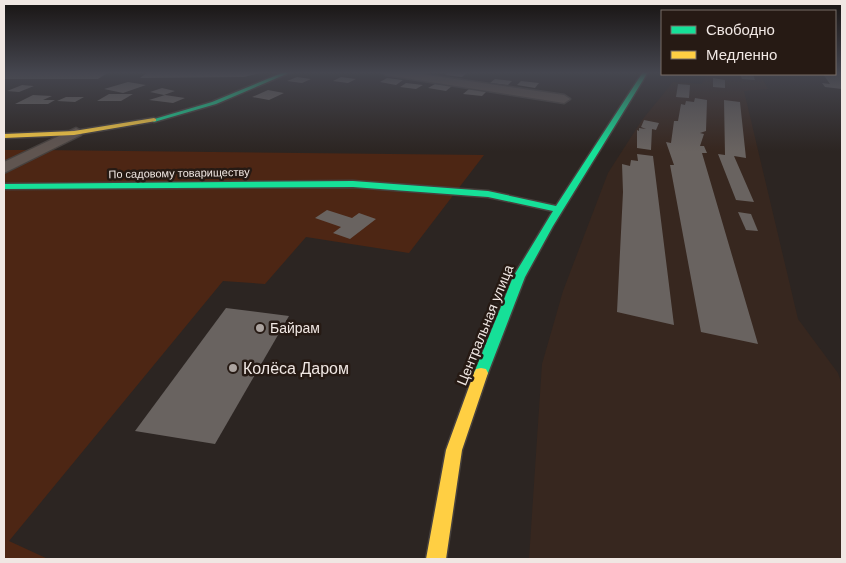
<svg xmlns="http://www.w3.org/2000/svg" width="846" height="563" viewBox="0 0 846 563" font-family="Helvetica,sans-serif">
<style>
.built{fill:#37271f}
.green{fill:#4d2614}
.building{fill:#696360}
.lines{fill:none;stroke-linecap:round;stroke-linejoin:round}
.street-casing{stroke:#47413e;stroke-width:3}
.fast-casing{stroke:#47413e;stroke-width:3}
.slow-casing{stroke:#47413e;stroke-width:3}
.street{fill:#605550;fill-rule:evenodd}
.fast{fill:#16e098;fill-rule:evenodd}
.slow{fill:#ffcf43;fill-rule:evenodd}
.poi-dot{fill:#aba39f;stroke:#261a14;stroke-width:2}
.labels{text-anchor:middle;stroke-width:5;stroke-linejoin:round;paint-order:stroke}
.far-street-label{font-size:11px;fill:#f0e7e3;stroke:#261a14}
.street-label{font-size:14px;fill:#f0e7e3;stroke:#261a14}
.poi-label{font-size:14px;fill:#f0e7e3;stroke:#261a14;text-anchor:start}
.near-poi-label{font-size:16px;fill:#f0e7e3;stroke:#261a14;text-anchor:start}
</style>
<rect width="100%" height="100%" fill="#2c2522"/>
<!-- built -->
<path class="built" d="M 707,74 L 760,74 L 768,89 L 744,91 L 798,319 L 838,373 L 842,385 L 842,559 L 529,559 L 542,364 L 563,291 L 608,173 L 642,120 L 673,82 L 702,84 Z"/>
<!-- green -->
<path class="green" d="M 4,150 L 40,150 L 484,155 L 409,253 L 306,237 L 265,284 L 223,281 L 9,541 L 48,559 L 4,559 Z"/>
<!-- building -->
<g class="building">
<path d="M 4,72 L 109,72 L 98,79 L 4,79 Z"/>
<path d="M 148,72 L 264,72 L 244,77 L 140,78 Z"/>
<path d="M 449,72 L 461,72 L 467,73 L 462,77 L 445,75 Z"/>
<path d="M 835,72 L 842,72 L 842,89 L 825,87 L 822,83 L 830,84 L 823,74 Z"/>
<path d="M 740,74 L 753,74 L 755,80 L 742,79 Z"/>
<path d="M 297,77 L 311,79 L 302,83 L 287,81 Z"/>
<path d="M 341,77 L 356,79 L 348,83 L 333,81 Z"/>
<path d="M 387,78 L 403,80 L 396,85 L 380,82 Z"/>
<path d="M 713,78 L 725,80 L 725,88 L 713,87 Z"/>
<path d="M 495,79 L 512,81 L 508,85 L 490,83 Z"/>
<path d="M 521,81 L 539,83 L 535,88 L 517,85 Z"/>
<path d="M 128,82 L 146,85 L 123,93 L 104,89 Z"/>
<path d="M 406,83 L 423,85 L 416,89 L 400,87 Z"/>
<path d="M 435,84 L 452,86 L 446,91 L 428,88 Z"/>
<path d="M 678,84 L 690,85 L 689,98 L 676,97 Z"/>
<path d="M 22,85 L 34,86 L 19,92 L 7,91 Z"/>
<path d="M 162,88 L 175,91 L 164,95 L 150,92 Z"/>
<path d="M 469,89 L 487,91 L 482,96 L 463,94 Z"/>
<path d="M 268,90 L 284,93 L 269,100 L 252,97 Z"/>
<path d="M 109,94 L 133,94 L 121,101 L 97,101 Z"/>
<path d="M 33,95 L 52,96 L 43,100 L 55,100 L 48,104 L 15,104 Z"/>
<path d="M 165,95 L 185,98 L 173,103 L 149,100 Z"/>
<path d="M 66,97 L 84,97 L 75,102 L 57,101 Z"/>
<path d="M 695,98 L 707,100 L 706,131 L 700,133 L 704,134 L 700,146 L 704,146 L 707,153 L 702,153 L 758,344 L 701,332 L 670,165 L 674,165 L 666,142 L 671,143 L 674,121 L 678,121 L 681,104 L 685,105 L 686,101 L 694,102 Z"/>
<path d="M 724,100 L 740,102 L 746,158 L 734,156 L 754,202 L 736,200 L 718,154 L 725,155 Z"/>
<path d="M 644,120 L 659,123 L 656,130 L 652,129 L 651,150 L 637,148 L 637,130 L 639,131 L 639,128 L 646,129 L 641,127 Z"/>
<path d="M 637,154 L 653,156 L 674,325 L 617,312 L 623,192 L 622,164 L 630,166 L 631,160 L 638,161 Z"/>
<path d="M 327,210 L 352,218 L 359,213 L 376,219 L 350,239 L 333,233 L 341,227 L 315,218 Z"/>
<path d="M 738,212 L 751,214 L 758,231 L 746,230 Z"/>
<path d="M 226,308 L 289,316 L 215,444 L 135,431 Z"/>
</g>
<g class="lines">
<!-- street casing -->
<g class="street-casing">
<g id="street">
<path d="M 381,72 L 407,72 L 564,95 L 570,99 L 564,103 L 386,75 Z"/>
<path d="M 76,128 L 83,132 L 81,135 L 4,173 L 4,162 Z"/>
</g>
</g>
<!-- fast casing -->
<g class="fast-casing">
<g id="fast">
<path d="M 284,72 L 291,72 L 216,104 L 154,122 L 151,120 L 212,102 Z"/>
<path d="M 643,72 L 648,72 L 553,226 L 525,277 L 488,373 L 486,377 L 481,378 L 476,377 L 474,373 L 513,277 L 553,211 L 488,197 L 353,187 L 4,189 L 4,184 L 353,181 L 488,191 L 556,206 Z"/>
</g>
</g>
<!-- slow casing -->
<g class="slow-casing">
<g id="slow">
<path d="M 154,118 L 156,119 L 156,121 L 74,135 L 4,138 L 4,134 L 74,131 Z"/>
<path d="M 481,368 L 486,369 L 488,373 L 462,450 L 446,559 L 426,559 L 446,450 L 474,373 L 476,369 Z"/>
</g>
</g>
<!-- street -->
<use href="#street" class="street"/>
<!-- fast -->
<use href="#fast" class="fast"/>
<!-- slow -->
<use href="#slow" class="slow"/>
</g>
<!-- sky -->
<linearGradient id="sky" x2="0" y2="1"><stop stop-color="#181413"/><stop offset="0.48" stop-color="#45464f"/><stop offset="1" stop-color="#45464f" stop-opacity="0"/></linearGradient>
<rect width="846" height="151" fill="url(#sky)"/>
<!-- markers -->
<g class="poi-dot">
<circle cx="260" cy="328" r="5"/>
<circle cx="233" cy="368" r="5"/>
</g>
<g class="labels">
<!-- far-street labels -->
<g class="far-street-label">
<text transform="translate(179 173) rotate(-1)" y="4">По садовому товариществу</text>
</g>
<!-- street labels -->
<g class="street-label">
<text transform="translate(485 325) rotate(-68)" y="5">Центральная улица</text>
</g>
<!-- poi labels -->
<g class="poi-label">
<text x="270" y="333">Байрам</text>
</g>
<!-- near-poi labels -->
<g class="near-poi-label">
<text x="243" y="374">Колёса Даром</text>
</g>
</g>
<!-- border -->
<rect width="846" height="563" fill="none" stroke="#f0e7e3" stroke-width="10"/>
<!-- legend -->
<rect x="661" y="10" width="175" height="65" fill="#261a14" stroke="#776c67"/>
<rect x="671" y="26" width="25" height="8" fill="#16e098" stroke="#776c67"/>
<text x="706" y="35" font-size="15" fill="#f0e7e3">Свободно</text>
<rect x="671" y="51" width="25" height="8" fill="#ffcf43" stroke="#776c67"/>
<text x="706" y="60" font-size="15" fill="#f0e7e3">Медленно</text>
</svg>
